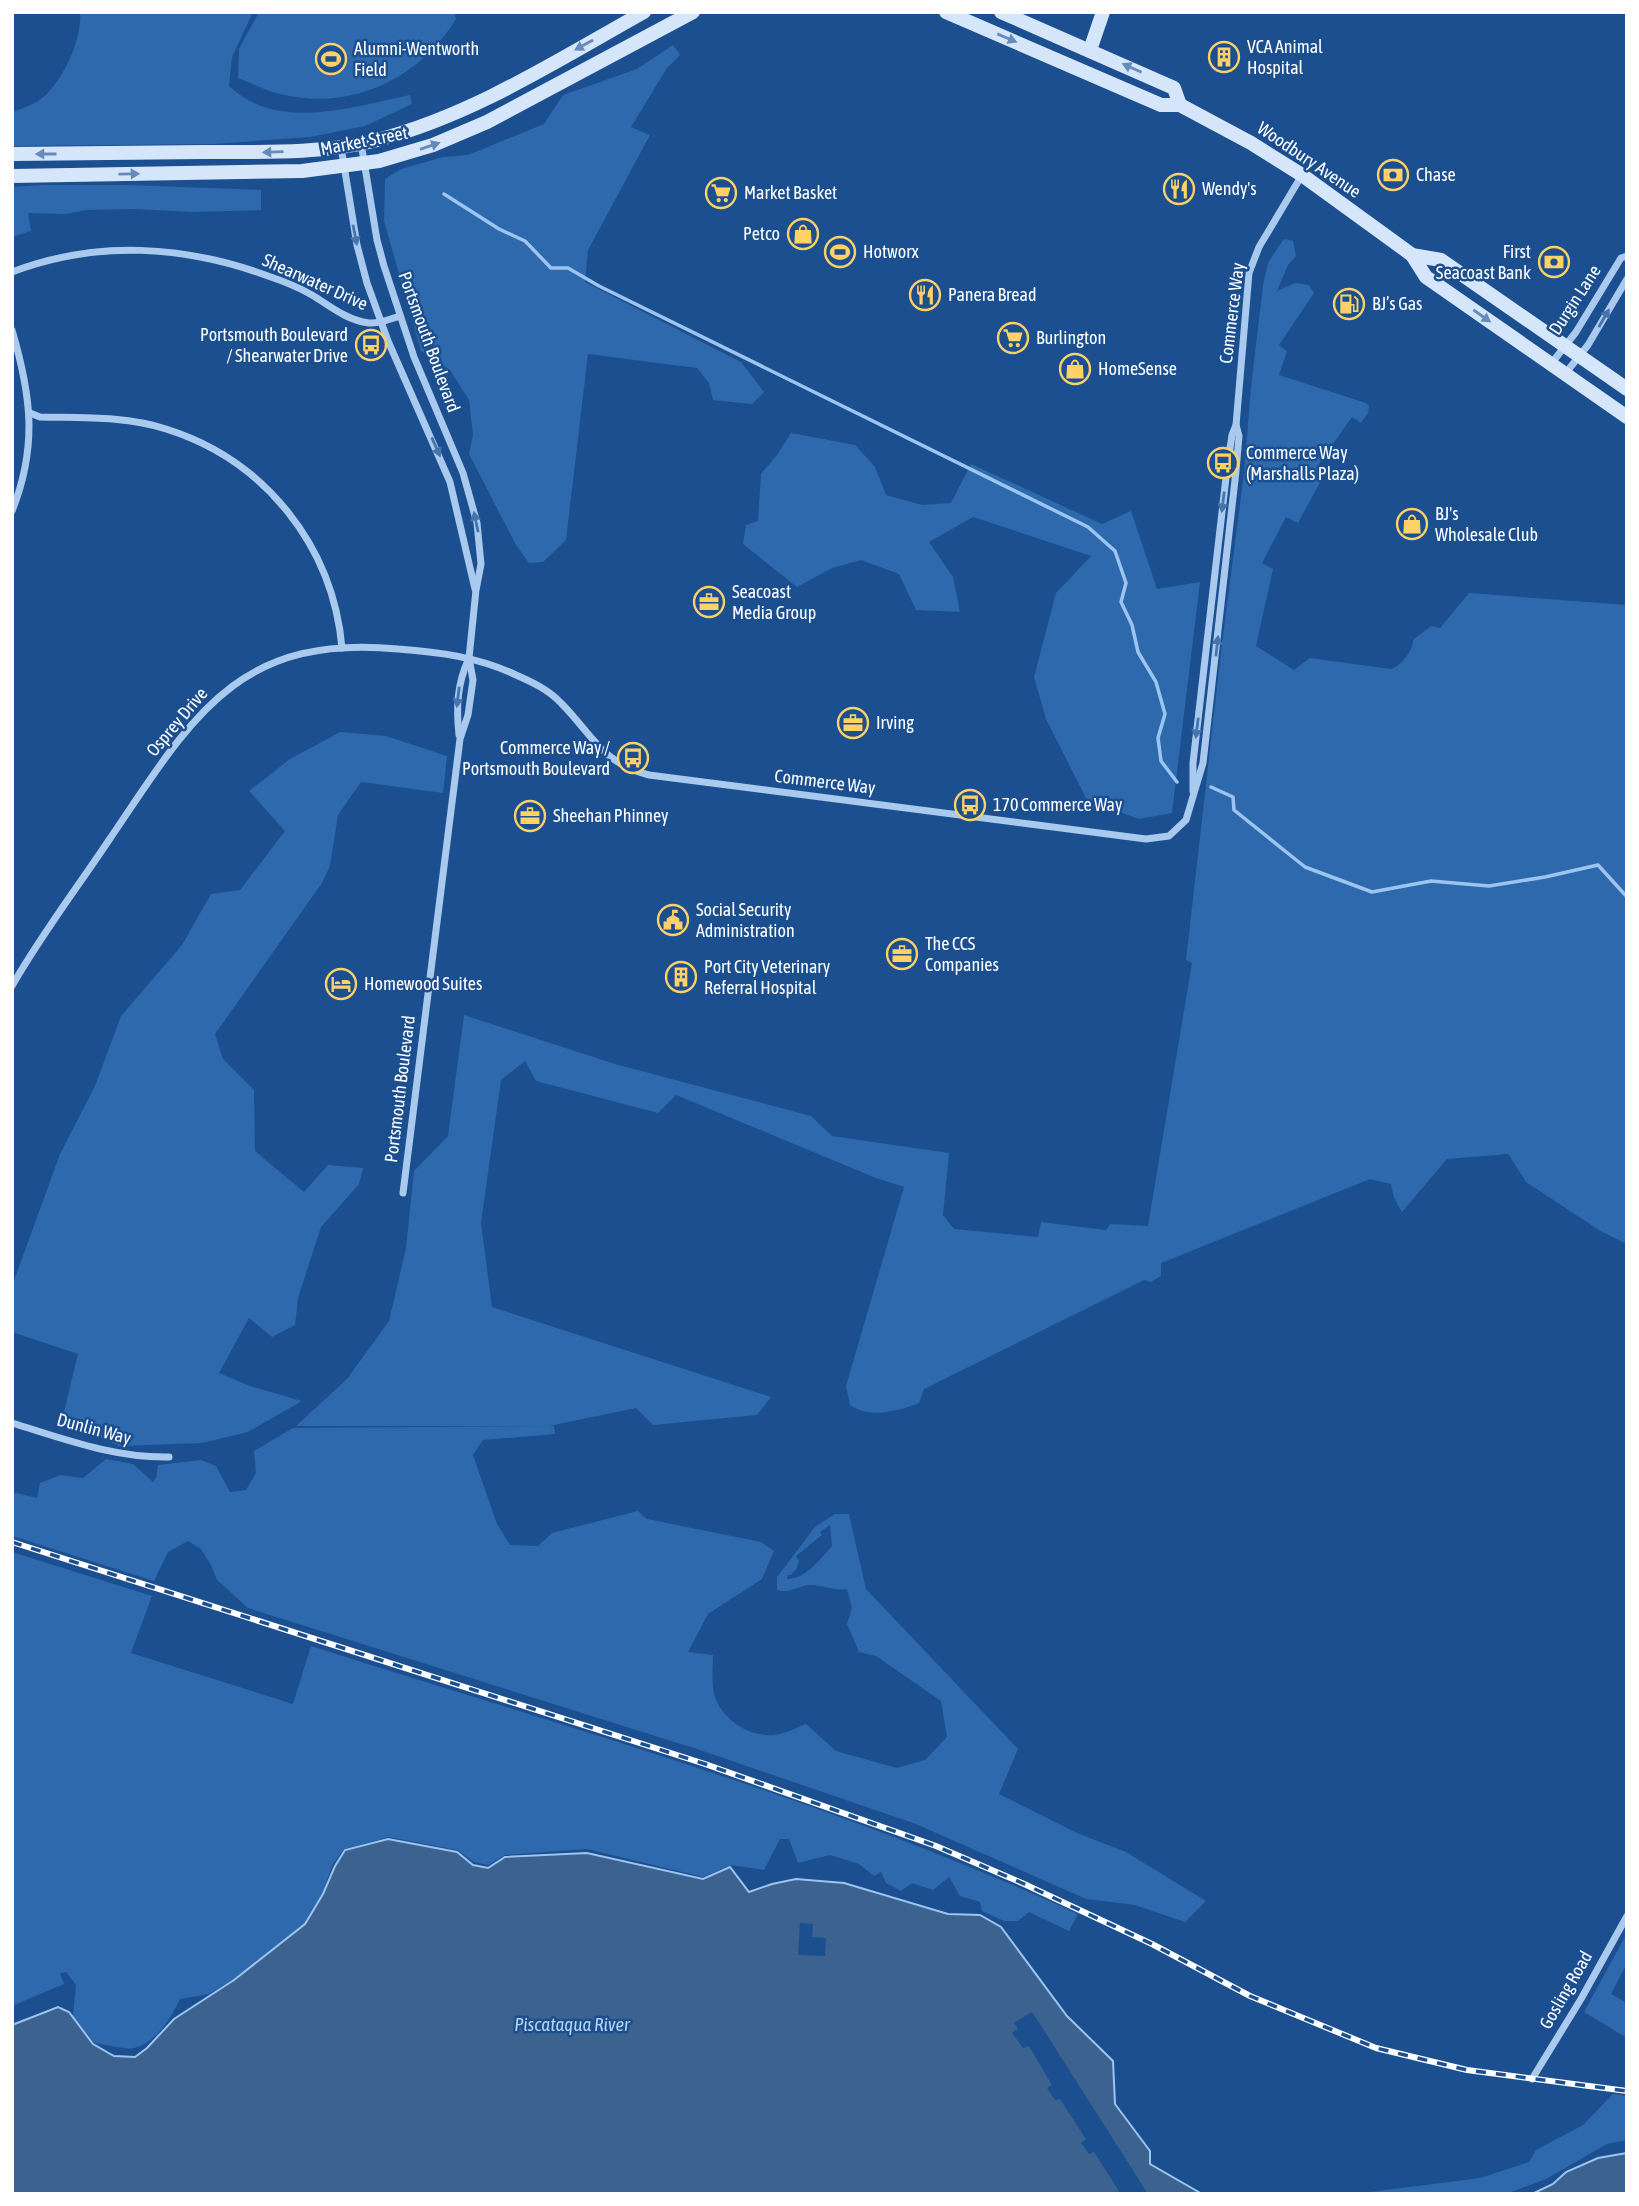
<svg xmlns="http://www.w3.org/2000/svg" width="1639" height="2206" viewBox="0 0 1639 2206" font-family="'Asap Condensed',sans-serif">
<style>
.green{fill:#2e69ad;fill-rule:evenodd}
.water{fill:#3c6290;stroke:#9cc4f0;stroke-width:2}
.pier{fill:#1b4f8f}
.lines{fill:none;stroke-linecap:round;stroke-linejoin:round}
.stream{stroke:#9cc4f0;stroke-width:3.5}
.street{stroke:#a9c9ee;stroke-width:7}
.secondary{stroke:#d6e6fa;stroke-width:14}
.rail-casing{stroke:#fff;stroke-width:6}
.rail{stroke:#1b4f8f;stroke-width:3.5;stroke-dasharray:10;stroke-linecap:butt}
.oneway{fill:#668bba}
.oneway2{fill:#4674ac}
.labels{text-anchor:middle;stroke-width:5;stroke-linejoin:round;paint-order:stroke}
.poi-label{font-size:18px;fill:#fff;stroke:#1b4f8f;text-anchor:start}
.street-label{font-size:18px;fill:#fff;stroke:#1b4f8f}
.water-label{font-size:19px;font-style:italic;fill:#b5d3f5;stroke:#1b4f8f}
</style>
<rect width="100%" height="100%" fill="#1b4f8f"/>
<!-- green -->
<g class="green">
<path d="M 80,12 L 253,12 L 232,57 L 229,86 C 277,132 353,107 410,95 L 412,104 L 365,126 L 310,137 L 214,144 L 12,146 L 12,112 C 21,109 30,106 38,101 C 61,87 83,38 80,12 Z"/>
<path d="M 259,12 L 454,12 L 456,19 C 421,76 357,109 289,96 C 271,93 255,85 238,78 L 239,49 Z"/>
<path d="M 673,45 L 680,55 L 667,68 L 631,127 L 650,135 L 588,250 L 585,282 L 741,362 L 764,392 L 752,404 L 713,400 L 709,383 L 697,368 L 588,354 L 566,540 L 543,562 L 529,563 L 516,545 L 469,454 L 473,435 L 469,400 L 450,370 L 421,351 L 384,221 L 385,179 L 401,169 L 443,157 L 468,155 L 544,124 L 563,95 L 637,69 Z"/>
<path d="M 44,185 L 127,185 L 261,190 L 261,210 L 193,212 L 134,209 L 86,210 L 66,214 L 28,213 L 31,231 L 12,237 L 12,187 Z"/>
<path d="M 1286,239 L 1293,241 L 1296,256 L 1288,265 L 1277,291 L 1295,283 L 1309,285 L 1314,293 L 1279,345 L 1287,351 L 1279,375 L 1366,403 L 1369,406 L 1368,413 L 1361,423 L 1352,417 L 1316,468 L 1324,475 L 1298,523 L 1286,517 L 1262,563 L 1273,569 L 1256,646 L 1294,670 L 1310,658 L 1391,669 C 1401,666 1413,651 1413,640 L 1431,626 L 1440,628 L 1469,593 L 1627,605 L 1627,1244 L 1602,1232 L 1526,1182 L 1508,1154 L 1447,1159 L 1402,1212 L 1394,1198 L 1391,1184 L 1370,1179 L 1161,1263 L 1161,1276 L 1151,1282 L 1144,1280 L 924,1389 L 919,1403 C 899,1411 869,1419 850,1405 L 846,1386 L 904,1187 L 876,1178 L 676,1095 L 658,1113 L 536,1081 L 525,1061 L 501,1080 L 481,1223 L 492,1307 L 771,1397 L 757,1415 L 653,1425 L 636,1408 L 549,1426 L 296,1426 L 347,1379 L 389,1321 L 406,1248 L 414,1171 L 448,1136 L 464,1015 L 615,1064 L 811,1116 L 832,1136 L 949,1153 L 943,1215 L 954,1229 L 1038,1237 L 1041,1222 L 1106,1230 L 1110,1224 L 1148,1226 L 1192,963 L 1186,960 L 1222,644 L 1244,473 L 1251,387 L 1263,285 L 1268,263 L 1283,240 Z"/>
<path d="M 791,433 L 855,445 L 875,467 L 886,495 L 922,505 L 951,503 L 971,464 L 1102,524 L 1131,511 L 1157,589 L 1200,582 L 1172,813 L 1139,819 L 1087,800 L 1046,719 L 1034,677 L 1056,593 L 1091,556 L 973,517 L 929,542 L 953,577 L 960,612 L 916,610 L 899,574 L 861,560 L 832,568 L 797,587 L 743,544 L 746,525 L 758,521 L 761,474 L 777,455 Z"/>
<path d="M 340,732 L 386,736 L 447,756 L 443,793 L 361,782 L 338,815 L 330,866 L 322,883 L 215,1034 L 223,1059 L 254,1090 L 255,1151 L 304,1192 L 328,1165 L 363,1168 L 359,1184 L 321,1227 L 298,1298 L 295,1325 L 272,1337 L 249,1318 L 219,1373 L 250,1386 L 302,1401 L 248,1432 L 202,1443 L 119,1446 L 62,1420 L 78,1354 L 12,1332 L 12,1286 L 60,1154 L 95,1086 L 121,1016 L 182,945 L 211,894 L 240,890 L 285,831 L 249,791 L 290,759 Z"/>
<path d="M 554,1426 L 555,1434 L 483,1440 L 473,1455 L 497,1524 L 510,1545 L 538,1546 L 552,1533 L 638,1511 L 647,1519 L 761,1542 L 774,1551 L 762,1579 L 708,1614 L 688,1652 L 713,1655 C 713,1670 710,1690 718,1704 C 728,1723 752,1737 774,1735 C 784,1734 796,1728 806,1724 L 836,1751 L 897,1768 L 925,1760 L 947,1737 L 941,1701 L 876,1656 L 859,1652 L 847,1624 L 852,1608 L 847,1589 C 832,1591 823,1585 811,1585 C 797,1585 793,1594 777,1590 L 777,1577 L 815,1527 L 835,1514 L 849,1514 L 866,1589 L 1018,1749 L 999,1794 L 1077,1833 L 1126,1852 L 1206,1901 L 1185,1922 L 1135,1905 L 1086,1899 L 916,1824 L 700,1750 L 248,1608 L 217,1580 L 211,1565 L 201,1549 L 188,1541 L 168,1552 L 154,1581 L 12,1536 L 12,1492 L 37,1498 L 40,1483 L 60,1475 L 83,1478 L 106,1459 L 133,1464 L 153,1482 L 156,1478 L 158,1465 L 201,1460 L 216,1466 L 230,1492 L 246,1490 L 256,1473 L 254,1451 L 293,1428 ZM 830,1525 L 832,1546 C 820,1559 806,1579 787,1579 L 788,1575 L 791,1575 L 797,1568 L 799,1561 L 796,1556 L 822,1535 L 820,1532 Z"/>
<path d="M 12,1552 L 152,1596 L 131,1653 L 293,1704 L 311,1646 C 569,1728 832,1801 1078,1914 L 1069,1931 L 1029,1912 L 1018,1921 L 1004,1921 L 982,1911 L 980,1902 L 960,1896 L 949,1877 L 933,1890 L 912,1883 L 901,1891 L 886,1883 L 881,1872 L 874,1876 L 859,1864 L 830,1855 L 798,1863 L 789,1839 L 780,1839 L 764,1870 L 731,1865 L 703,1877 L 587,1849 L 505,1855 L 488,1865 L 474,1862 L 457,1850 L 389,1837 L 344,1849 L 333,1864 L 322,1894 L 304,1924 L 234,1979 L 209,1994 L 180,1999 C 171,2018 156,2043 134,2048 C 126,2050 104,2044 94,2043 L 73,2016 L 76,1985 L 66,1972 L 60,1973 L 64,1984 L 12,2006 Z"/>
<path d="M 1627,1933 L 1627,1963 L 1611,1994 L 1627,2003 L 1627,2038 L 1584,2012 Z"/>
<path d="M 1613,2094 L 1627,2096 L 1627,2140 L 1607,2144 L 1546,2179 L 1509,2193 L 1355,2194 L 1480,2178 L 1529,2162 L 1536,2150 L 1583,2125 Z"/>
</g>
<!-- water -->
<g class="water">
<path d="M 388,1839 L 457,1852 L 473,1865 L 488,1868 L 505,1857 L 587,1853 L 703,1879 L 730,1867 L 749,1892 L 772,1884 L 796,1879 L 844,1883 L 948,1914 L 980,1915 L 1001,1927 L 1067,2016 L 1113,2061 L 1115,2104 L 1150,2151 L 1150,2164 L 1202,2194 L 12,2194 L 12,2025 L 58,2007 L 69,2012 L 93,2044 L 114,2056 L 135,2057 L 147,2048 L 174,2019 L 234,1980 L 305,1924 L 323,1894 L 335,1866 L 345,1850 Z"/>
<path d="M 1627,2153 L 1627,2194 L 1532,2194 L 1553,2184 L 1566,2172 L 1598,2158 Z"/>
</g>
<!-- pier -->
<g class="pier">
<path d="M 800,1923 L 813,1924 L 812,1937 L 826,1938 L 825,1956 L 798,1955 Z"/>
<path d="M 1032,2012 L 1038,2021 L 1148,2194 L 1115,2194 L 1119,2191 L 1094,2152 L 1089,2154 L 1081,2143 L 1086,2139 L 1060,2099 L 1055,2100 L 1047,2088 L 1052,2085 L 1029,2046 L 1023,2048 L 1012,2033 L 1018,2029 L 1014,2023 Z"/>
</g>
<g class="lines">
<!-- stream -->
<g class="stream">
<path d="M 444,194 L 499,229 L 525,241 L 551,268 L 568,268 L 599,286 L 1088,527 L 1115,551 L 1126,583 L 1121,602 L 1132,625 L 1138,652 L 1156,682 L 1165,714 L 1158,738 L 1161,761 L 1177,782"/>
<path d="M 1211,787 L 1233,797 L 1234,810 L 1305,867 L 1372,892 L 1431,881 L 1489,886 L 1545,877 L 1598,865 L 1627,897"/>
</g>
<!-- street -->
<g class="street">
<path d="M 361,143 L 377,240 L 384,266 L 414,357 L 463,473 L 477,523 L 481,564 L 476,590 L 469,658 L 473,680 L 468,715 L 460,739 L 403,1193"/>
<path d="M 341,147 L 357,245 L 367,283 L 388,341 L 450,482 L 475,589"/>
<path d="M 12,272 C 96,240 184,245 268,276 C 283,281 298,287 312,295 C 330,306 346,320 369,323 C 379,324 390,319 400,316"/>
<path d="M 12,330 C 31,395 38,446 12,511"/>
<path d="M 1551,364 L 1576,332 L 1621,258 L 1627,256"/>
<path d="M 1565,374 L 1588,345 L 1627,279"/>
<path d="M 30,413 L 40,417 C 82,418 126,416 166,429 C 265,460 333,546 342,648"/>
<path d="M 459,735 C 456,707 457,684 469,658"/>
<path d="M 1193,791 L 1193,763 L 1227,469 L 1232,435 L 1236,425"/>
<path d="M 12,986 C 41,935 77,888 109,840 C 190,721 235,633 398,649 C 439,652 478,657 516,675 C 532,682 549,690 561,703 C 592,734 601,763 649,775 L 1146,839 L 1169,836 L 1186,820 L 1203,763 L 1236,471 L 1239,436 L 1236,425 L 1249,273 L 1259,247 L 1302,175"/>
<path d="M 12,1423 C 64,1439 114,1458 169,1457"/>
<path d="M 1532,2079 L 1581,1999 L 1627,1916"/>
</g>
<!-- secondary -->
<g class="secondary">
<path d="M 946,12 L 1161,105 L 1180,105 L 1251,143 L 1302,175 L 1397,244 L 1412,255 L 1426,277 L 1627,417"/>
<path d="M 1001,12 L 1174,88 L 1180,105"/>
<path d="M 1090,50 L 1103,12"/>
<path d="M 12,154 C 78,153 143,153 208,152 C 264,152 322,154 377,140 C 473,115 558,60 644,12"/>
<path d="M 12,176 L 302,171 L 379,161 L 433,145 L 487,122 L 693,12"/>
<path d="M 1412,255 L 1441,260 L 1627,389"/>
</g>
<!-- rail casing -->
<g class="rail-casing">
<path id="rail" d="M 12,1542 L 705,1764 L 936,1846 L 1022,1883 L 1152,1944 L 1250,1996 L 1376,2048 L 1467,2070 L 1627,2091"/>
</g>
<!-- rail -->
<use href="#rail" class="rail"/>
</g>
<!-- one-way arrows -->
<defs><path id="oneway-solid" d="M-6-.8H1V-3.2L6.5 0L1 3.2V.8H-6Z" transform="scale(1.75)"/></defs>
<g class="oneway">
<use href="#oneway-solid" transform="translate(1007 38) rotate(23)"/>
<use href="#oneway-solid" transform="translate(584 45) rotate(151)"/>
<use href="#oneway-solid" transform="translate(1132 68) rotate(-156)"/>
<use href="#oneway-solid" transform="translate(430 146) rotate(-19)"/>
<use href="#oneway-solid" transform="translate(273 152) rotate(178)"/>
<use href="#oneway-solid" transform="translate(46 154) rotate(180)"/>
<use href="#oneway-solid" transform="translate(129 174) rotate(-1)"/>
<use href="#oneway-solid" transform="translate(1482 316) rotate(35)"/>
</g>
<g class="oneway2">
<use href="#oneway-solid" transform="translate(355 235) rotate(79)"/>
<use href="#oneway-solid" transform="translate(1604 318) rotate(-60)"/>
<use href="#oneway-solid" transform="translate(436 447) rotate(66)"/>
<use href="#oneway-solid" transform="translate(1223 502) rotate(97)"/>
<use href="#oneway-solid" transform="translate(476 522) rotate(-102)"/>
<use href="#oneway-solid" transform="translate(1217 646) rotate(-84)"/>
<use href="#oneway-solid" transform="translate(458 697) rotate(97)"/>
<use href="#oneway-solid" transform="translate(1197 728) rotate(97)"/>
</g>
<!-- icons -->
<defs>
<g id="building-ring" transform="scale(1.575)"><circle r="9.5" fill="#1b4f8f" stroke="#ffd166" stroke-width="1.5"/><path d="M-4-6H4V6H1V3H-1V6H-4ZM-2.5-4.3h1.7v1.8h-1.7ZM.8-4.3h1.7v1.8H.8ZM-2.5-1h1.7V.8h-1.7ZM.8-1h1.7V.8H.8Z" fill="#ffd166"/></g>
<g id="stadium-ring" transform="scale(1.575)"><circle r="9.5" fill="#1b4f8f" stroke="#ffd166" stroke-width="1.5"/><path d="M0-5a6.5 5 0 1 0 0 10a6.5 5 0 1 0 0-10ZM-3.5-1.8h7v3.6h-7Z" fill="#ffd166"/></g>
<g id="bank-ring" transform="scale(1.575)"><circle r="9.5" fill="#1b4f8f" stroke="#ffd166" stroke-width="1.5"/><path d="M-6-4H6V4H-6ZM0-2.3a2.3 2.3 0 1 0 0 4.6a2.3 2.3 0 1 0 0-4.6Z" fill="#ffd166"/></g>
<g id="restaurant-ring" transform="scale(1.575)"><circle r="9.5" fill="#1b4f8f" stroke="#ffd166" stroke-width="1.5"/><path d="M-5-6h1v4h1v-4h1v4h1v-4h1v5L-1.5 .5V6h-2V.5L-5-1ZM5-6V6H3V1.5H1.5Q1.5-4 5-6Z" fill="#ffd166"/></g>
<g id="supermarket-ring" transform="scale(1.575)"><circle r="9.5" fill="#1b4f8f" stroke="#ffd166" stroke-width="1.5"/><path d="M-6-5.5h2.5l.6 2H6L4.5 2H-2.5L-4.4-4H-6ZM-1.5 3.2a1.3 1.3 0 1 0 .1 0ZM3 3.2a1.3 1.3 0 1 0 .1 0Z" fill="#ffd166"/></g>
<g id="shop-ring" transform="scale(1.575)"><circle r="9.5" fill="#1b4f8f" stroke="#ffd166" stroke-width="1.5"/><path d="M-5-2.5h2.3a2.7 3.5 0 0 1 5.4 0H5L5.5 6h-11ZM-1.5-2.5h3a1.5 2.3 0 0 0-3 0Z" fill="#ffd166"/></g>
<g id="fuel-ring" transform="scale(1.575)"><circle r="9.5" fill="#1b4f8f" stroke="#ffd166" stroke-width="1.5"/><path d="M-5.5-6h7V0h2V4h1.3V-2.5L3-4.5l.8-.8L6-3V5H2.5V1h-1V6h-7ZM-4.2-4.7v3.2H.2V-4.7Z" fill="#ffd166"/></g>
<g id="bus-ring" transform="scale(1.575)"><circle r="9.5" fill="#1b4f8f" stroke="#ffd166" stroke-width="1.5"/><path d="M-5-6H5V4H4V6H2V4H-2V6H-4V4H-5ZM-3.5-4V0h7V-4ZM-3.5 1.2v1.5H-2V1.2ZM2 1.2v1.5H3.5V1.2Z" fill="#ffd166"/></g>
<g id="office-ring" transform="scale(1.575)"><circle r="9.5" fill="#1b4f8f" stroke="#ffd166" stroke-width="1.5"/><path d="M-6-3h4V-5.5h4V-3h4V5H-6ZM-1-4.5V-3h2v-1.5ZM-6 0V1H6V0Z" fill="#ffd166"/></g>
<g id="civic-ring" transform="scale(1.575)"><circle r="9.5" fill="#1b4f8f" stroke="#ffd166" stroke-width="1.5"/><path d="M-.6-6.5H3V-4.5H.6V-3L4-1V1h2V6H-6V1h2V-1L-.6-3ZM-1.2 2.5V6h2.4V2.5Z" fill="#ffd166"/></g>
<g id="hotel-ring" transform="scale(1.575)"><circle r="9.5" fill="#1b4f8f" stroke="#ffd166" stroke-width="1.5"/><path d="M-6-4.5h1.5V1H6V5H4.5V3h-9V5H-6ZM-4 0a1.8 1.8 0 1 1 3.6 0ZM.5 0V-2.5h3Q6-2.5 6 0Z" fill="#ffd166"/></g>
</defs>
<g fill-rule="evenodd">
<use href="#building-ring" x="1224" y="57"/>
<use href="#stadium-ring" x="331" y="59"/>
<use href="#bank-ring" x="1393" y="175"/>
<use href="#restaurant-ring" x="1179" y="189"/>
<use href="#supermarket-ring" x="721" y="193"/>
<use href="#shop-ring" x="803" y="234"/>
<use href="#stadium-ring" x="840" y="252"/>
<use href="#bank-ring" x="1554" y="262"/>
<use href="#restaurant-ring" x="925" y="295"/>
<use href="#fuel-ring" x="1349" y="304"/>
<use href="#supermarket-ring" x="1013" y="338"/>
<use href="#bus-ring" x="371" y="345"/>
<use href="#shop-ring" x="1075" y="369"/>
<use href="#bus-ring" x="1223" y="463"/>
<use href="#shop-ring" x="1412" y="524"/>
<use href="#office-ring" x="709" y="602"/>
<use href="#office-ring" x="853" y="723"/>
<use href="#bus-ring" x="633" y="758"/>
<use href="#bus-ring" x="970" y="805"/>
<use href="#office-ring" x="530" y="816"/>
<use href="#civic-ring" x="673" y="920"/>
<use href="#office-ring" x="902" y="954"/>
<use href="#building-ring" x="681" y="977"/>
<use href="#hotel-ring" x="341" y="984"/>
</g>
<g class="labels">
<!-- poi labels -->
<g class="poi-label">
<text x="1247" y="53">VCA Animal<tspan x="1247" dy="21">Hospital</tspan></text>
<text x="354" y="55">Alumni-Wentworth<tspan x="354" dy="21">Field</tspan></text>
<text x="1416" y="181">Chase</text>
<text x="1202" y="195">Wendy's</text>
<text x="744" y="199">Market Basket</text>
<text x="780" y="240" text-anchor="end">Petco</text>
<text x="863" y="258">Hotworx</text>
<text x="1531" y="258" text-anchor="end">First<tspan x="1531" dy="21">Seacoast Bank</tspan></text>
<text x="948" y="301">Panera Bread</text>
<text x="1372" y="310">BJ’s Gas</text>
<text x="348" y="341" text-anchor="end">Portsmouth Boulevard<tspan x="348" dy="21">/ Shearwater Drive</tspan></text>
<text x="1036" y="344">Burlington</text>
<text x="1098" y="375">HomeSense</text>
<text x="1246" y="459">Commerce Way<tspan x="1246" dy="21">(Marshalls Plaza)</tspan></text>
<text x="1435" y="520">BJ's<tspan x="1435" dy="21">Wholesale Club</tspan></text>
<text x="732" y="598">Seacoast<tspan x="732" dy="21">Media Group</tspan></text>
<text x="876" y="729">Irving</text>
<text x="610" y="754" text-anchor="end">Commerce Way /<tspan x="610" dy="21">Portsmouth Boulevard</tspan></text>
<text x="993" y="811">170 Commerce Way</text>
<text x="553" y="822">Sheehan Phinney</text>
<text x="696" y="916">Social Security<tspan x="696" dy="21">Administration</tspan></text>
<text x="925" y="950">The CCS<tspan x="925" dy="21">Companies</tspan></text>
<text x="704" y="973">Port City Veterinary<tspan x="704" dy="21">Referral Hospital</tspan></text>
<text x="364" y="990">Homewood Suites</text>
</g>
<!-- street labels -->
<g class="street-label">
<text transform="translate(364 141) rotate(-11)" y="6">Market Street</text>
<text transform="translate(1309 160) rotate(34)" y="6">Woodbury Avenue</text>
<text transform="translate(315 282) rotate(24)" y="6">Shearwater Drive</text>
<text transform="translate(1575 300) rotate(-57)" y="6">Durgin Lane</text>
<text transform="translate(1232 313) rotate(-83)" y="6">Commerce Way</text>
<text transform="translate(429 342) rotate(70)" y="6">Portsmouth Boulevard</text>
<text transform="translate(177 722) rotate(-50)" y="6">Osprey Drive</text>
<text transform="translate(825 782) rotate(7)" y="6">Commerce Way</text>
<text transform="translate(400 1089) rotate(-83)" y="6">Portsmouth Boulevard</text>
<text transform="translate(94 1429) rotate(15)" y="6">Dunlin Way</text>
<text transform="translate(1566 1990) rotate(-60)" y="6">Gosling Road</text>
</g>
<!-- water labels -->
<g class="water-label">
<text x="572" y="2031">Piscataqua River</text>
</g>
</g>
<!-- border -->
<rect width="1639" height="2206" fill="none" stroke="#ffffff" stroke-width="28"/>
</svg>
